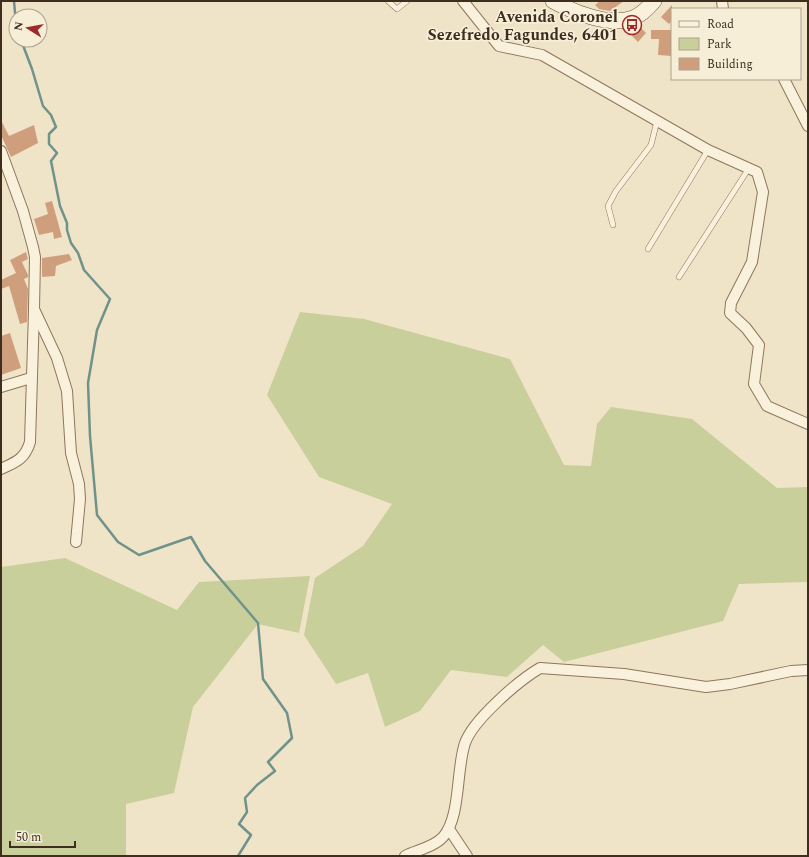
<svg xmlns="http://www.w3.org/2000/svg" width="809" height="857" viewBox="0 0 809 857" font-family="Spectral,serif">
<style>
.green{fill:#c9cf9b}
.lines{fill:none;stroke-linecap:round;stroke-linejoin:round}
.stream{stroke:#6f938a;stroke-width:2.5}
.building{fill:#cf9f7d}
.service-casing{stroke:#8d765c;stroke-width:6}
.minor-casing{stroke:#8d765c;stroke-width:12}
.secondary-casing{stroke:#6f573f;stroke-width:16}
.service{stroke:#faf1dc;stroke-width:5}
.minor{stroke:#faf1dc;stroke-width:10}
.secondary{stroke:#faf1dc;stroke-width:15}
.labels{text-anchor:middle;stroke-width:3.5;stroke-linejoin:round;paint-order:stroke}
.poi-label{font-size:16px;font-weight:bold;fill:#3d2e20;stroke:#f7eed8;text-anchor:end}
</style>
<rect width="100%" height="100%" fill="#f0e4c8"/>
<!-- green -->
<g class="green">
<path d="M 300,312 L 364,319 L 510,359 L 564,465 L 591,466 L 597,424 L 611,407 L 692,419 L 777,488 L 808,487 L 808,582 L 739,584 L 723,621 L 564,662 L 543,645 L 507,677 L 451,670 L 420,711 L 385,727 L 368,673 L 336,684 L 304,635 L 315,578 L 363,546 L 392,504 L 319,477 L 267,395 Z"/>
<path d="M 65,558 L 177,610 L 199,582 L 310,576 L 299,633 L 258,624 L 193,707 L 174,793 L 126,804 L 126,856 L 1,856 L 1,567 Z"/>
</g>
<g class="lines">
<!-- stream -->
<g class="stream">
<path d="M 14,1 L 16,24"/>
<path d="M 21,40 L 32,69 L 43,106 L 51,115 L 56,127 L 49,134 L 49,144 L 57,153 L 51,161 L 60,206 L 67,223 L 67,230 L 71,243 L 78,253 L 84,270 L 110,299 L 97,330 L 88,383 L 90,436 L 97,515 L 118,542 L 139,555 L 191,537 L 205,561 L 258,623 L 263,679 L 287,713 L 292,738 L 268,762 L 275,771 L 257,785 L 245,798 L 247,812 L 239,824 L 251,835 L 238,856"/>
</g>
</g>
<!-- building -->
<g class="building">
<path d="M 600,1 L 624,1 L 610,11 L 599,9 L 595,5 Z"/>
<path d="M 672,5 L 672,20 L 669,24 L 661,17 Z"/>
<path d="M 639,26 L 646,33 L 638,42 L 630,34 Z"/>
<path d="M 651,30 L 672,30 L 672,56 L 658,55 L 659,39 L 651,39 Z"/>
<path d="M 1,120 L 9,136 L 34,125 L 38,143 L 11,157 L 1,135 Z"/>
<path d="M 52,201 L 62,237 L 54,239 L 53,232 L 39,235 L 34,219 L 48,214 L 45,203 Z"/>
<path d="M 26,252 L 28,259 L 22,262 L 28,275 L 28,277 L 24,279 L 28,289 L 27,322 L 20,324 L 9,286 L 1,289 L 1,280 L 16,273 L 10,260 Z"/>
<path d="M 69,254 L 72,260 L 56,266 L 55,276 L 42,277 L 42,258 Z"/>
<path d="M 10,333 L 21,368 L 1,375 L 1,336 Z"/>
</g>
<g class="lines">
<!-- service casing -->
<g class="service-casing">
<g id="service">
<path d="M 388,1 L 397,9 L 407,1"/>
<path d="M 613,225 L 608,206 L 616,191 L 651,145 L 657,121"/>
<path d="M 648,249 L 708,150"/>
<path d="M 679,277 L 749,168"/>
</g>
</g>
<!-- minor casing -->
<g class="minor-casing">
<g id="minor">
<path d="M 463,1 L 499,46 L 542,55 L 708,150 L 757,172 L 763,192 L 752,262 L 731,303 L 730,313 L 746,328 L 759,345 L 754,384 L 767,406 L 808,424"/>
<path d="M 722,1 L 723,9"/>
<path d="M 784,79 L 808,126"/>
<path d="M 1,151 L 23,211 L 33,247 L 35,257 L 34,309 L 57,358 L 67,391 L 71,453 L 79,484 L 80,499 L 76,542"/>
<path d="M 1,387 L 31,378"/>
<path d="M 1,469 C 16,462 25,459 30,442 L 34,311"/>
<path d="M 449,829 L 467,856"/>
<path d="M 405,856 C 417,850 434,847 443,837 C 461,817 456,769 465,743 C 473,720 518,681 540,668 L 624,674 L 706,687 L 730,684 L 791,671 L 808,670"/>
</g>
</g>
<!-- secondary casing -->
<g class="secondary-casing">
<path id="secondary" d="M 553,1 C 573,12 609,27 633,18 C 641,15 648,8 654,1"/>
</g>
<!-- service -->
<use href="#service" class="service"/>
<!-- minor -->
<use href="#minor" class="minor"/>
<!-- secondary -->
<use href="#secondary" class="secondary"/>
</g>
<!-- icons -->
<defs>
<g id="bus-ring" transform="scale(1)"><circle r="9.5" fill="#f7eed8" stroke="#9e2a2b" stroke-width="1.5"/><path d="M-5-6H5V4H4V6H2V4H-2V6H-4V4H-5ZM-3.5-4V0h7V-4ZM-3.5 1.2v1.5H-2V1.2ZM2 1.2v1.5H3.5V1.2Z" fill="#9e2a2b"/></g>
</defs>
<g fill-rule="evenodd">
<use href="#bus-ring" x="632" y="25"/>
</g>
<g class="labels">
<!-- poi labels -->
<g class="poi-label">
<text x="618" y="22">Avenida Coronel<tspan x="618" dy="18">Sezefredo Fagundes, 6401</tspan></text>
</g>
</g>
<!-- border -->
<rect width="809" height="857" fill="none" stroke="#3d2e20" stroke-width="4"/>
<!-- legend -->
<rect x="671" y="8" width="130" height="72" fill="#f7eed8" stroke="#ada18e"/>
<rect x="679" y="21" width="20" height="6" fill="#faf1dc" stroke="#ada18e"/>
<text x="707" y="28" font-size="12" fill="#3d2e20">Road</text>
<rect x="679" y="38" width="20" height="12" fill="#c9cf9b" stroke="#ada18e"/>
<text x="707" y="48" font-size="12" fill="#3d2e20">Park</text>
<rect x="679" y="58" width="20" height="12" fill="#cf9f7d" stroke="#ada18e"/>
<text x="707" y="68" font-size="12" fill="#3d2e20">Building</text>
<!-- north arrow -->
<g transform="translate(28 28) rotate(281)"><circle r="19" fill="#f7eed8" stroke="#ada18e"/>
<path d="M0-3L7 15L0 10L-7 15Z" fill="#9e2a2b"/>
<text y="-6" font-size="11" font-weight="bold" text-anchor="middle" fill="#3d2e20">N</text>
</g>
<!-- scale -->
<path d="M10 841v6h65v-6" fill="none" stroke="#3d2e20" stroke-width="2"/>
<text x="16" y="841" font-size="12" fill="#3d2e20" stroke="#f7eed8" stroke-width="3" paint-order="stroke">50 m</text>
</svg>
